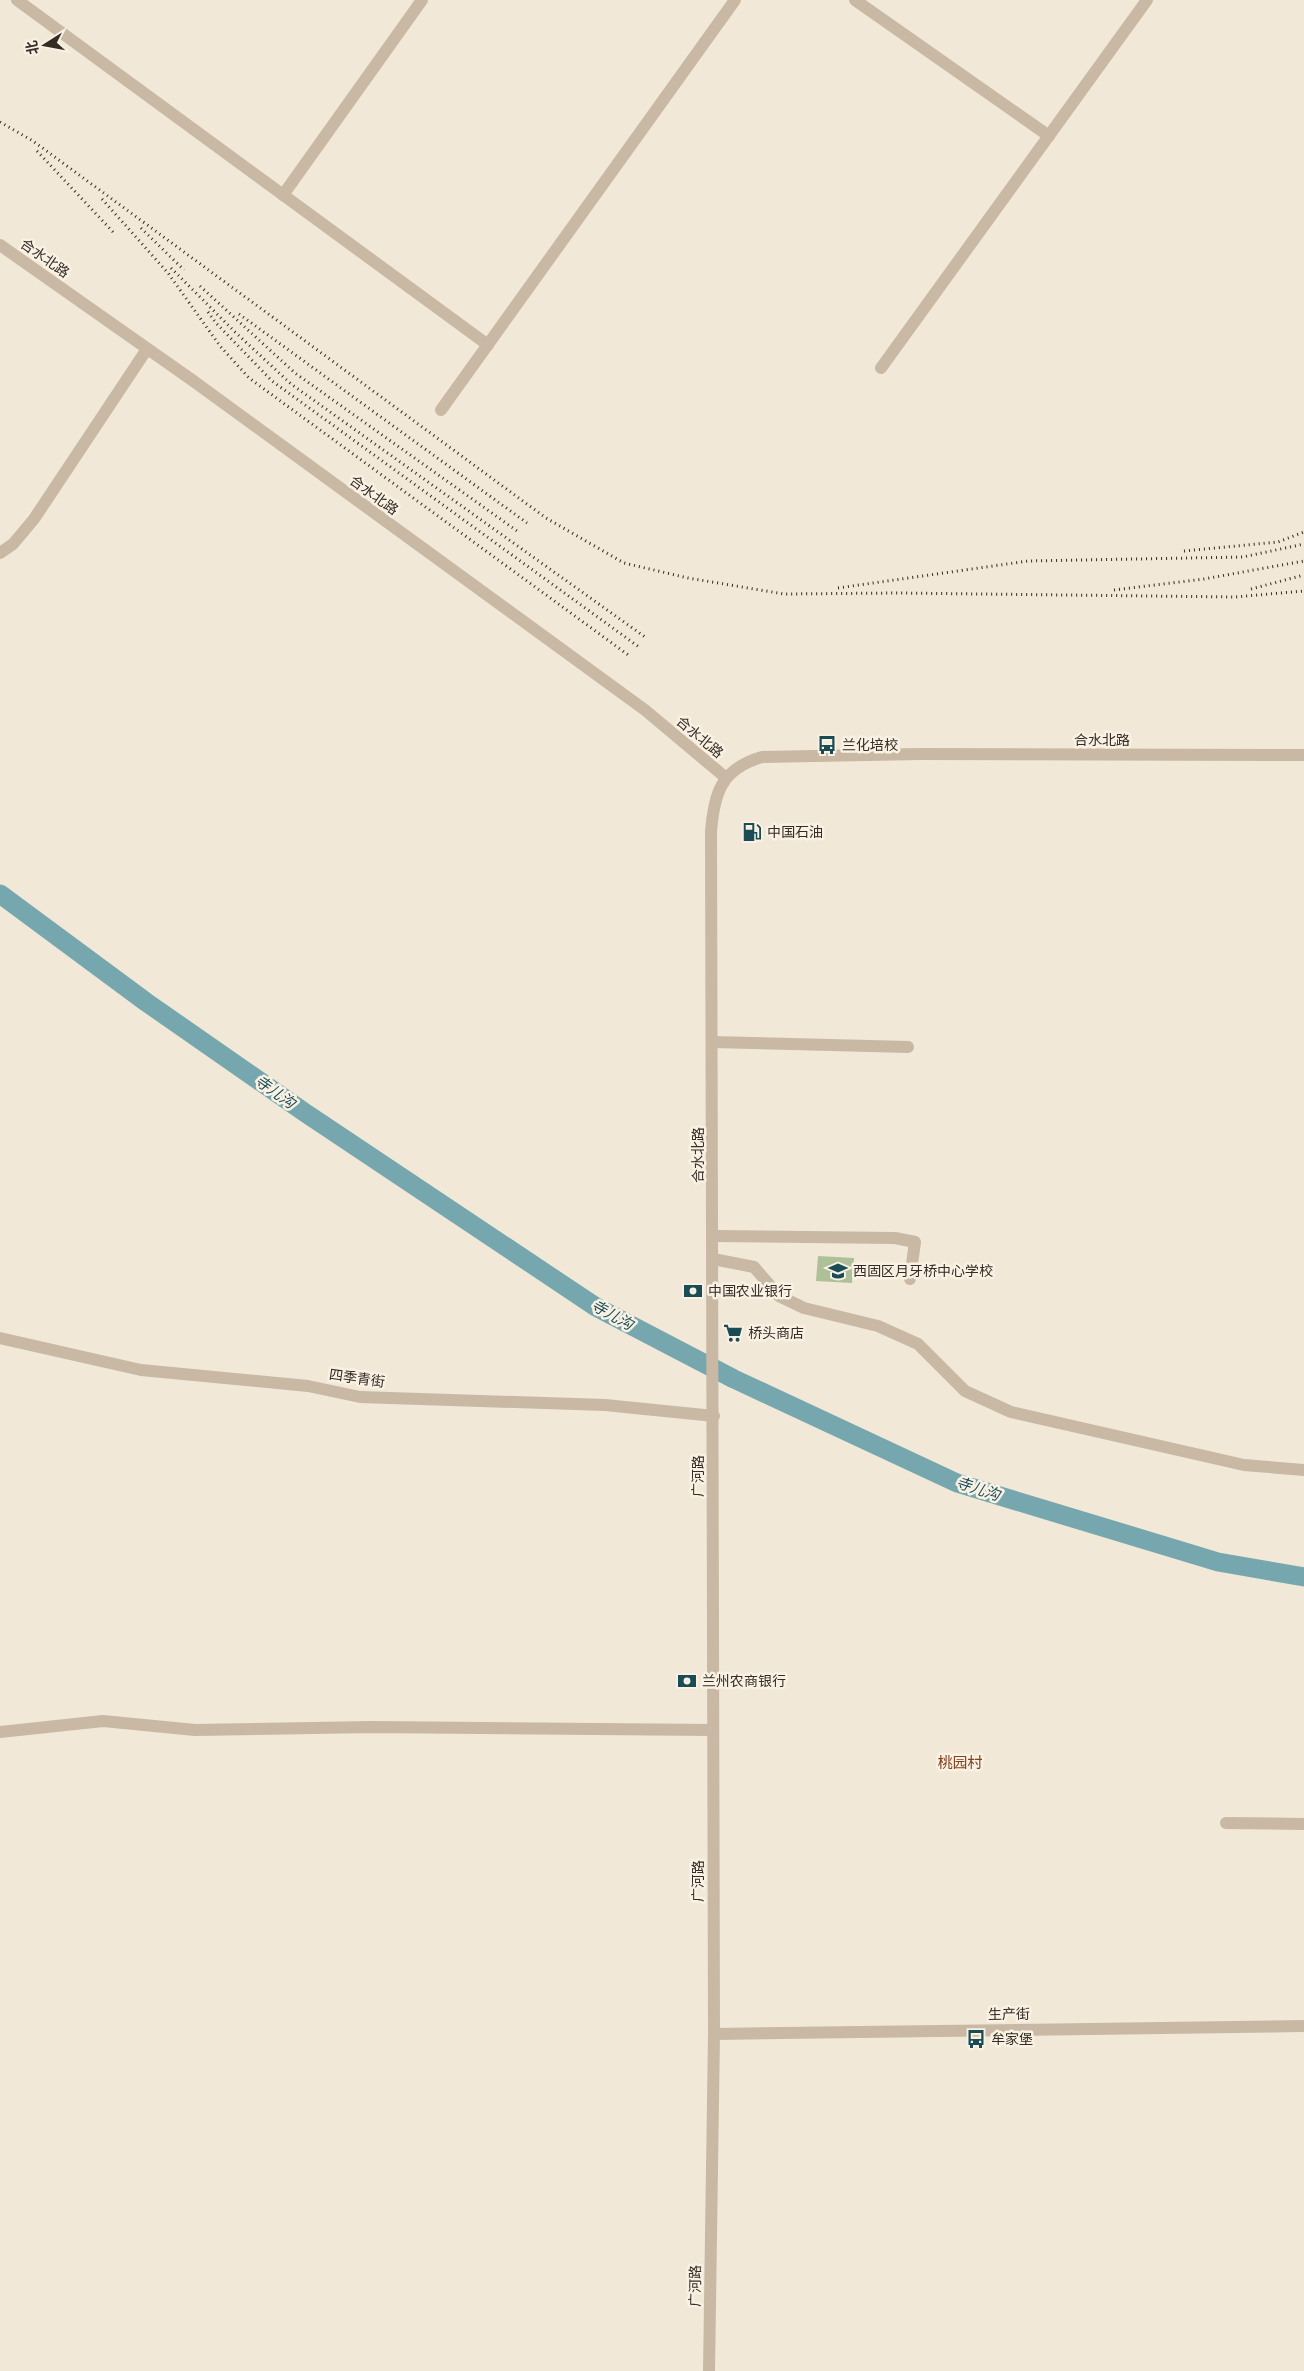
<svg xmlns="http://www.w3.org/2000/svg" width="1304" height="2371" viewBox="0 0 1304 2371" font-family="'Public Sans','Noto Sans SC',sans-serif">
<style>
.green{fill:#aec097}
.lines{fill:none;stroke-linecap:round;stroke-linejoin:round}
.river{stroke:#76a7af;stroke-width:19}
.minor{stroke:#c9b8a3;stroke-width:12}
.rail{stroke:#342c25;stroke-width:3;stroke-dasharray:1 4;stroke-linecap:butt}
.labels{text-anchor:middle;stroke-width:5;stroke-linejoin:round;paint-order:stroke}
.street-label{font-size:14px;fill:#342c25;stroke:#f9f1e3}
.poi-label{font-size:14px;fill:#342c25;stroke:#f9f1e3;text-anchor:start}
.water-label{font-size:15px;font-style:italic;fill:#1a4c56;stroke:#f9f1e3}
.neighbourhood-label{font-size:15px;fill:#85401d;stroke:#f9f1e3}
</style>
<rect width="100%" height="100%" fill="#f1e8d7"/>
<!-- green -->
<path class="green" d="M 818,1256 L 854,1258 L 852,1283 L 816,1281 Z"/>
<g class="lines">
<!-- river -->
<path class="river" d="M 0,894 L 146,1002 L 304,1112 L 596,1307 L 734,1379 L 957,1483 L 1218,1562 L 1304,1577"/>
<!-- minor -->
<g class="minor">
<path d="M 17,0 L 488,345"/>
<path d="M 855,0 L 1049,136"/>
<path d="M 283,195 L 422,0"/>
<path d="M 0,245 L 192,380 L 645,710 L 725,777"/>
<path d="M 881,368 L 1147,0"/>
<path d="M 441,410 L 735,0"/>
<path d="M 0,553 L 13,544 L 34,519 L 147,349"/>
<path d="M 712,1042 L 908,1047"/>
<path d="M 714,1236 L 895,1238 L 915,1242 L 910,1279"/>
<path d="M 713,1259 L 754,1267 L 779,1296 L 804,1308 L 878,1326 L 918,1344 L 965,1391 L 1011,1412 L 1244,1465 L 1304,1470"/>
<path d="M 0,1338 L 141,1370 L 308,1386 L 360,1397 L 605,1405 L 714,1416"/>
<path d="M 0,1732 L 103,1721 L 195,1730 L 372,1727 L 713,1730"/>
<path d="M 1226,1823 L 1304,1824"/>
<path d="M 714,2034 L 1304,2026"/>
<path d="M 709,2371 L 714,2034 L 711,832 C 714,793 721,769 762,757 L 920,754 L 1304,755"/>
</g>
<!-- rail -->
<g class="rail">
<path d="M 0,122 L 33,141 L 546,518 L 624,563 L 688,578 L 784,594 L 897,593 L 1235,597 L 1304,591"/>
<path d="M 37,151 L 114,233"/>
<path d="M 102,199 L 168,273 L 220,346 L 249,378 L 631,657"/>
<path d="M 141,228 L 184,270"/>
<path d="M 171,268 L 235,332 L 291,384 L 645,637"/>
<path d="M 200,286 L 295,373 L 520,533"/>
<path d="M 208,312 L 216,323 L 272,381 L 639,647"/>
<path d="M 239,314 L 527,523"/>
<path d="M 1184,551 L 1278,542 L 1304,532"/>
<path d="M 838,588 L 1028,561 L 1243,557 L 1304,544"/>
<path d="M 1251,589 L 1304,575"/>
<path d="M 1114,590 L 1204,579 L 1304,561"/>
</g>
</g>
<!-- icons -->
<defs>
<g id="bus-bare" transform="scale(1.5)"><path d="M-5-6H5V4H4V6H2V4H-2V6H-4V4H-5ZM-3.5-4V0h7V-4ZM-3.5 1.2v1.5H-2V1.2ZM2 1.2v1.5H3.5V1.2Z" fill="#1a4c56" stroke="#f9f1e3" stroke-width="2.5" paint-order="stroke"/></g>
<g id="fuel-bare" transform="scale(1.5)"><path d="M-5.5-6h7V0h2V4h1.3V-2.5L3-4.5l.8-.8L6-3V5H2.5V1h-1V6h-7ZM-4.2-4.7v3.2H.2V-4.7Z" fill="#1a4c56" stroke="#f9f1e3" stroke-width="2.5" paint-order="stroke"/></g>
<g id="school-bare" transform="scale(1.5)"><path d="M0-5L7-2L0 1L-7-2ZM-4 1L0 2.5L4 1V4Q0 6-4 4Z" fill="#1a4c56" stroke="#f9f1e3" stroke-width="2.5" paint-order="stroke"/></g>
<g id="bank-bare" transform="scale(1.5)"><path d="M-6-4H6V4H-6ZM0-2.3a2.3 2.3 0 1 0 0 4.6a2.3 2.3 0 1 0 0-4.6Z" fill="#1a4c56" stroke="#f9f1e3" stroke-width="2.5" paint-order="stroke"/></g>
<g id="supermarket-bare" transform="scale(1.5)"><path d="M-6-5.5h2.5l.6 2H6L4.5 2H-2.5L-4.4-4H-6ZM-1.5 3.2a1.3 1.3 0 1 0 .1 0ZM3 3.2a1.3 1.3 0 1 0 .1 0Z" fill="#1a4c56" stroke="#f9f1e3" stroke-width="2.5" paint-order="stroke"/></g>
</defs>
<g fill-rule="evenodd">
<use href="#bus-bare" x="827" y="745"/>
<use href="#fuel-bare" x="752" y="832"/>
<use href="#school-bare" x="838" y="1271"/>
<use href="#bank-bare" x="693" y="1291"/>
<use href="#supermarket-bare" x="733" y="1333"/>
<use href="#bank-bare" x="687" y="1681"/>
<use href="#bus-bare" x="976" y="2039"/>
</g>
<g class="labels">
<!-- street labels -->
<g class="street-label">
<text transform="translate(45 258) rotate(35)" y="5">合水北路</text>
<text transform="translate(374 495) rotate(36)" y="5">合水北路</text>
<text transform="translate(700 737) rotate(40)" y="5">合水北路</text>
<text x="1102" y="745">合水北路</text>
<text transform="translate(698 1155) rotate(-90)" y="5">合水北路</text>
<text transform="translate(357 1378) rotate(8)" y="5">四季青街</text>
<text transform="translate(698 1476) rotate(-90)" y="5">广河路</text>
<text transform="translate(698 1881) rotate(-90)" y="5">广河路</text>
<text transform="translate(1009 2014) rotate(-1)" y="5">生产街</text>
<text transform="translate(695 2286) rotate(-89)" y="5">广河路</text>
</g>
<!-- poi labels -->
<g class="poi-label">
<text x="842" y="750">兰化培校</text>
<text x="767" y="837">中国石油</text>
<text x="853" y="1276">西固区月牙桥中心学校</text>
<text x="708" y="1296">中国农业银行</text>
<text x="748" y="1338">桥头商店</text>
<text x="702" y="1686">兰州农商银行</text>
<text x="991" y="2044">牟家堡</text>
</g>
<!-- water labels -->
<g class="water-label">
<text transform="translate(275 1092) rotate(35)" y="5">寺儿沟</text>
<text transform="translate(612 1315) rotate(29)" y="5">寺儿沟</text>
<text transform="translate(978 1489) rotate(18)" y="5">寺儿沟</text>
</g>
<!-- neighbourhood labels -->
<g class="neighbourhood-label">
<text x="960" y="1768">桃园村</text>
</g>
</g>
<!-- north arrow -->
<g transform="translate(45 45) rotate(259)" stroke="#f9f1e3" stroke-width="4" paint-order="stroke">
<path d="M0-4L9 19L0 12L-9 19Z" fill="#342c25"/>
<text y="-8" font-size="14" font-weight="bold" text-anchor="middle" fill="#342c25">北</text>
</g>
</svg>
